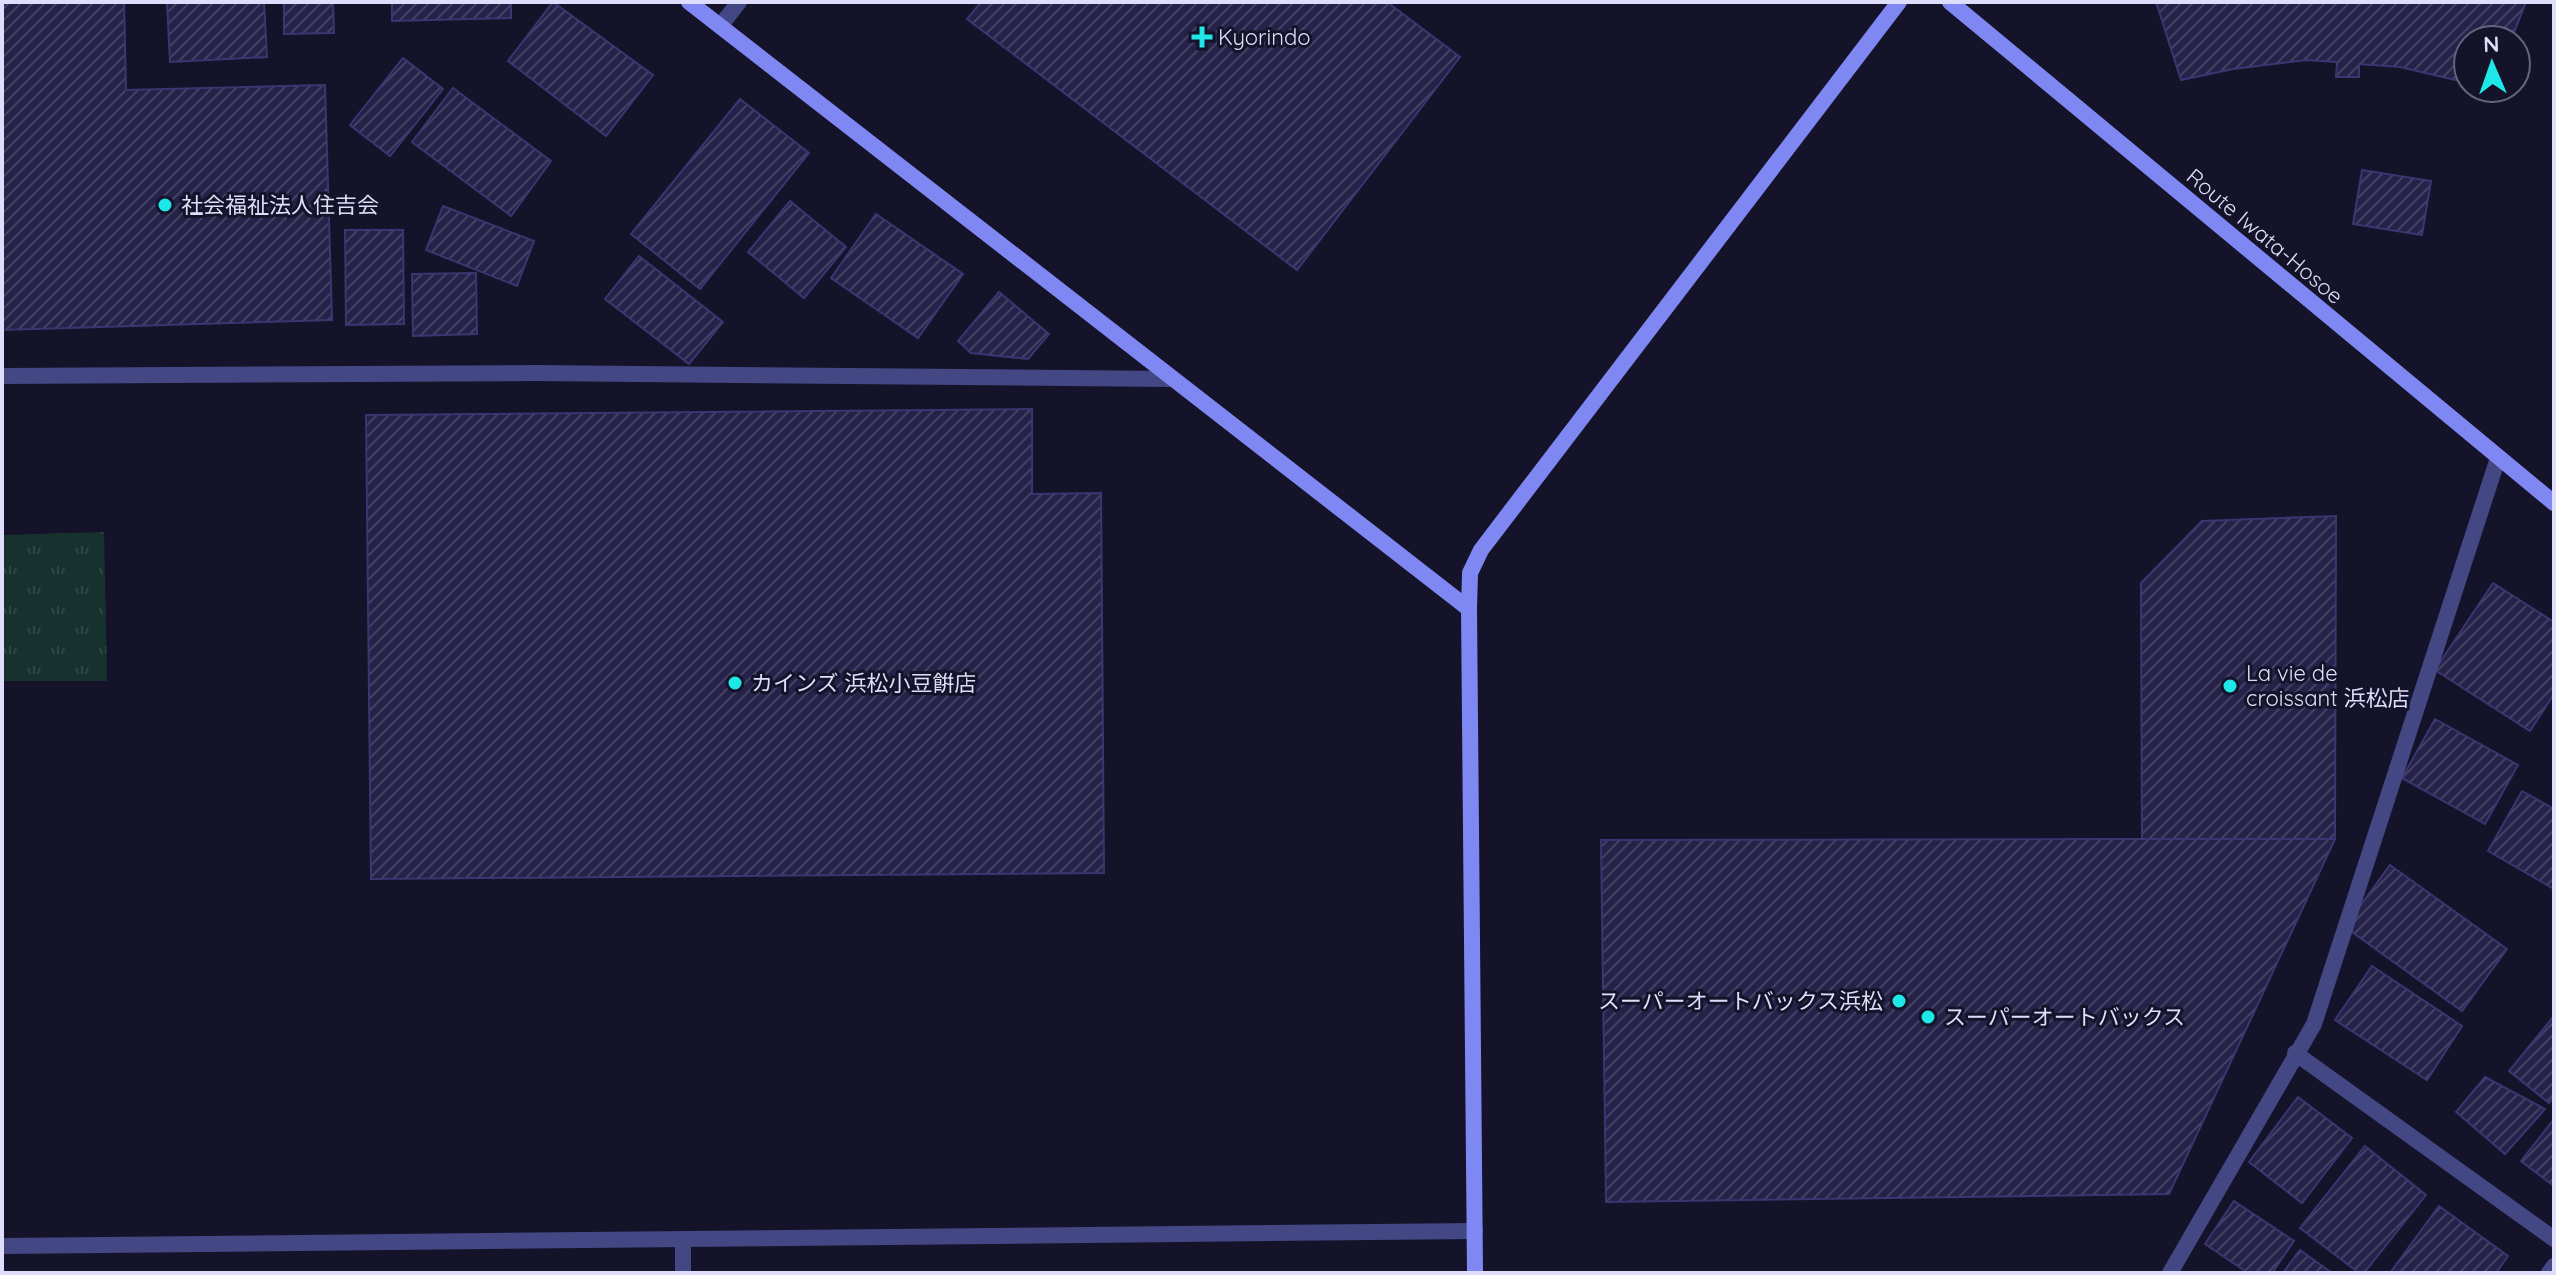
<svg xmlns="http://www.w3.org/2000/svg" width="2556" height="1275" viewBox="0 0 2556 1275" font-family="Quicksand,'Noto Sans JP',sans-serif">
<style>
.park{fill:url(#park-tufts)}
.building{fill:url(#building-hatch);stroke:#3b3671;stroke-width:2}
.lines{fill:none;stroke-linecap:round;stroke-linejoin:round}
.lane{stroke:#434783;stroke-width:16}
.street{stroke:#434783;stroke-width:16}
.secondary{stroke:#7f88f2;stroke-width:16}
.poi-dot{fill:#1de8e7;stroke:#151329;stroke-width:3}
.labels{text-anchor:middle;stroke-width:6;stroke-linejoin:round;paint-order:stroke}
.poi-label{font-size:22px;fill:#dedefc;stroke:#151329;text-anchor:start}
.street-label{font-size:22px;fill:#dedefc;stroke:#151329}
</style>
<defs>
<pattern id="park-tufts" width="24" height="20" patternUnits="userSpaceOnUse" patternTransform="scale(2)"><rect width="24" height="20" fill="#17322e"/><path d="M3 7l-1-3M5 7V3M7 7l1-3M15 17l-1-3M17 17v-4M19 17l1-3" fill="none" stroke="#2d4643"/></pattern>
<pattern id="building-hatch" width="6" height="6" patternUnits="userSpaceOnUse" patternTransform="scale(2)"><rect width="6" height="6" fill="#252148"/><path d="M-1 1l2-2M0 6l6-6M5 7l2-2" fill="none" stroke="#444163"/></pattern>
</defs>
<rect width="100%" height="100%" fill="#151329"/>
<!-- park -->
<path class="park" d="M 104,532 L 107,681 L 2,681 L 2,535 Z"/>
<!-- building -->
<g class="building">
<path d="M 2,2 L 124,2 L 126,90 L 325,85 L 332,320 L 2,330 Z"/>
<path d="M 167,2 L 264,2 L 267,57 L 170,62 Z"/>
<path d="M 284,2 L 333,2 L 334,33 L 284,34 Z"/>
<path d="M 392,2 L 511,2 L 511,18 L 392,21 Z"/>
<path d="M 553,2 L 653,75 L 606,136 L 508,61 Z"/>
<path d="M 981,2 L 1387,2 L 1460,57 L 1297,270 L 967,19 Z"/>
<path d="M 2156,2 L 2526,2 L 2511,40 L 2468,40 L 2468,83 L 2400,67 L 2359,64 L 2359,77 L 2336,77 L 2337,62 L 2307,60 L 2233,69 L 2181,80 Z"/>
<path d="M 403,58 L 443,89 L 390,156 L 350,125 Z"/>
<path d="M 453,88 L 551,161 L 511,216 L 412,142 Z"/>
<path d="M 740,99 L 809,153 L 700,289 L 631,234 Z"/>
<path d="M 2362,170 L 2431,181 L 2422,235 L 2353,224 Z"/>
<path d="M 790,201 L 846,247 L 804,298 L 748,252 Z"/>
<path d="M 443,206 L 534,241 L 517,286 L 426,250 Z"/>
<path d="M 876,214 L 963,274 L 918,338 L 831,278 Z"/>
<path d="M 345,230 L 403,230 L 404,324 L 346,325 Z"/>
<path d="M 639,256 L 723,322 L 689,364 L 605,299 Z"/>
<path d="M 476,273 L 477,334 L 413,336 L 412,274 Z"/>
<path d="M 999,292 L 1049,334 L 1028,359 L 971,353 L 958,341 Z"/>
<path d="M 1032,409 L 1032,494 L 1101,493 L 1104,873 L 371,879 L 366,415 Z"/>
<path d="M 2336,516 L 2335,839 L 2142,839 L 2141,583 L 2202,521 Z"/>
<path d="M 2493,583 L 2554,622 L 2554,694 L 2530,731 L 2435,670 Z"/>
<path d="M 2435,719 L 2518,765 L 2485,824 L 2402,778 Z"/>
<path d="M 2522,791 L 2554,809 L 2554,889 L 2488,851 Z"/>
<path d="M 2142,839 L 2335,839 L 2169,1194 L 1606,1202 L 1601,840 Z"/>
<path d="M 2390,865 L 2507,949 L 2462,1011 L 2345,927 Z"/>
<path d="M 2372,966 L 2462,1026 L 2427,1080 L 2335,1020 Z"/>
<path d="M 2554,1016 L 2554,1097 L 2549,1103 L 2509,1071 Z"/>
<path d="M 2485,1077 L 2545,1109 L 2505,1154 L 2456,1112 Z"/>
<path d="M 2298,1097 L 2352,1138 L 2302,1203 L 2249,1162 Z"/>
<path d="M 2554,1119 L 2554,1186 L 2521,1161 Z"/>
<path d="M 2365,1146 L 2426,1195 L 2364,1273 L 2359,1273 L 2300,1228 Z"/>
<path d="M 2234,1201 L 2294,1241 L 2272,1273 L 2248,1273 L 2205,1244 Z"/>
<path d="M 2439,1206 L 2508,1256 L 2496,1273 L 2390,1273 Z"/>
<path d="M 2300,1250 L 2332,1273 L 2283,1273 Z"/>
</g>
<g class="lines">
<!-- lane -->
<g class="lane">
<path d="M 2,1246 L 1475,1231"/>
<path d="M 683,1273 L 683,1240"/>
</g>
<!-- street -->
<g class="street">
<path d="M 721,25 L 739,2"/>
<path d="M 2,376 L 535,373 L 1169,379"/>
<path d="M 2295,1053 L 2554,1239"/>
<path d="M 2170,1273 L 2314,1024 L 2498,458"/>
<path d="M 2549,1273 L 2554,1266"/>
</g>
<!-- secondary -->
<g class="secondary">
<path d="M 689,2 L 1469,609 L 1470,573 L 1481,550 L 1899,2"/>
<path d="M 1950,2 L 2554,503"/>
<path d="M 1469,609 L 1475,1273"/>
</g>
</g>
<!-- markers -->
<g class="poi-dot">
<path d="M1198 25h8v8h8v8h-8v8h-8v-8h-8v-8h8z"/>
<circle cx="165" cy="205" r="8"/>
<circle cx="735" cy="683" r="8"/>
<circle cx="2230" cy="686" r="8"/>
<circle cx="1899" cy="1001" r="8"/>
<circle cx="1928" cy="1017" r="8"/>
</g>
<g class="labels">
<!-- poi labels -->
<g class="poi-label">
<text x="1218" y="45">Kyorindo</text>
<text x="181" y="213">社会福祉法人住吉会</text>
<text x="2246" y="681">La vie de<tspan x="2246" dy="25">croissant 浜松店</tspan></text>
<text x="751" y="691">カインズ 浜松小豆餠店</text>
<text x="1883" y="1009" text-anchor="end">スーパーオートバックス浜松</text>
<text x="1944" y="1025">スーパーオートバックス</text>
</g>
<!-- street labels -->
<g class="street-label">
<text transform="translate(2265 236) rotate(40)" y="8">Route Iwata-Hosoe</text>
</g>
</g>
<!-- border -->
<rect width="2556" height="1275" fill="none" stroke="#dedefc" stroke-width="8"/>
<!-- north arrow -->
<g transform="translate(2492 64) rotate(358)"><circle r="38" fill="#151329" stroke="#65647d" stroke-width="2"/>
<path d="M0-6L14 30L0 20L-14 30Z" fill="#1de8e7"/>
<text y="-12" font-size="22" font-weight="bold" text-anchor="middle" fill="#dedefc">N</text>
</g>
</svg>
